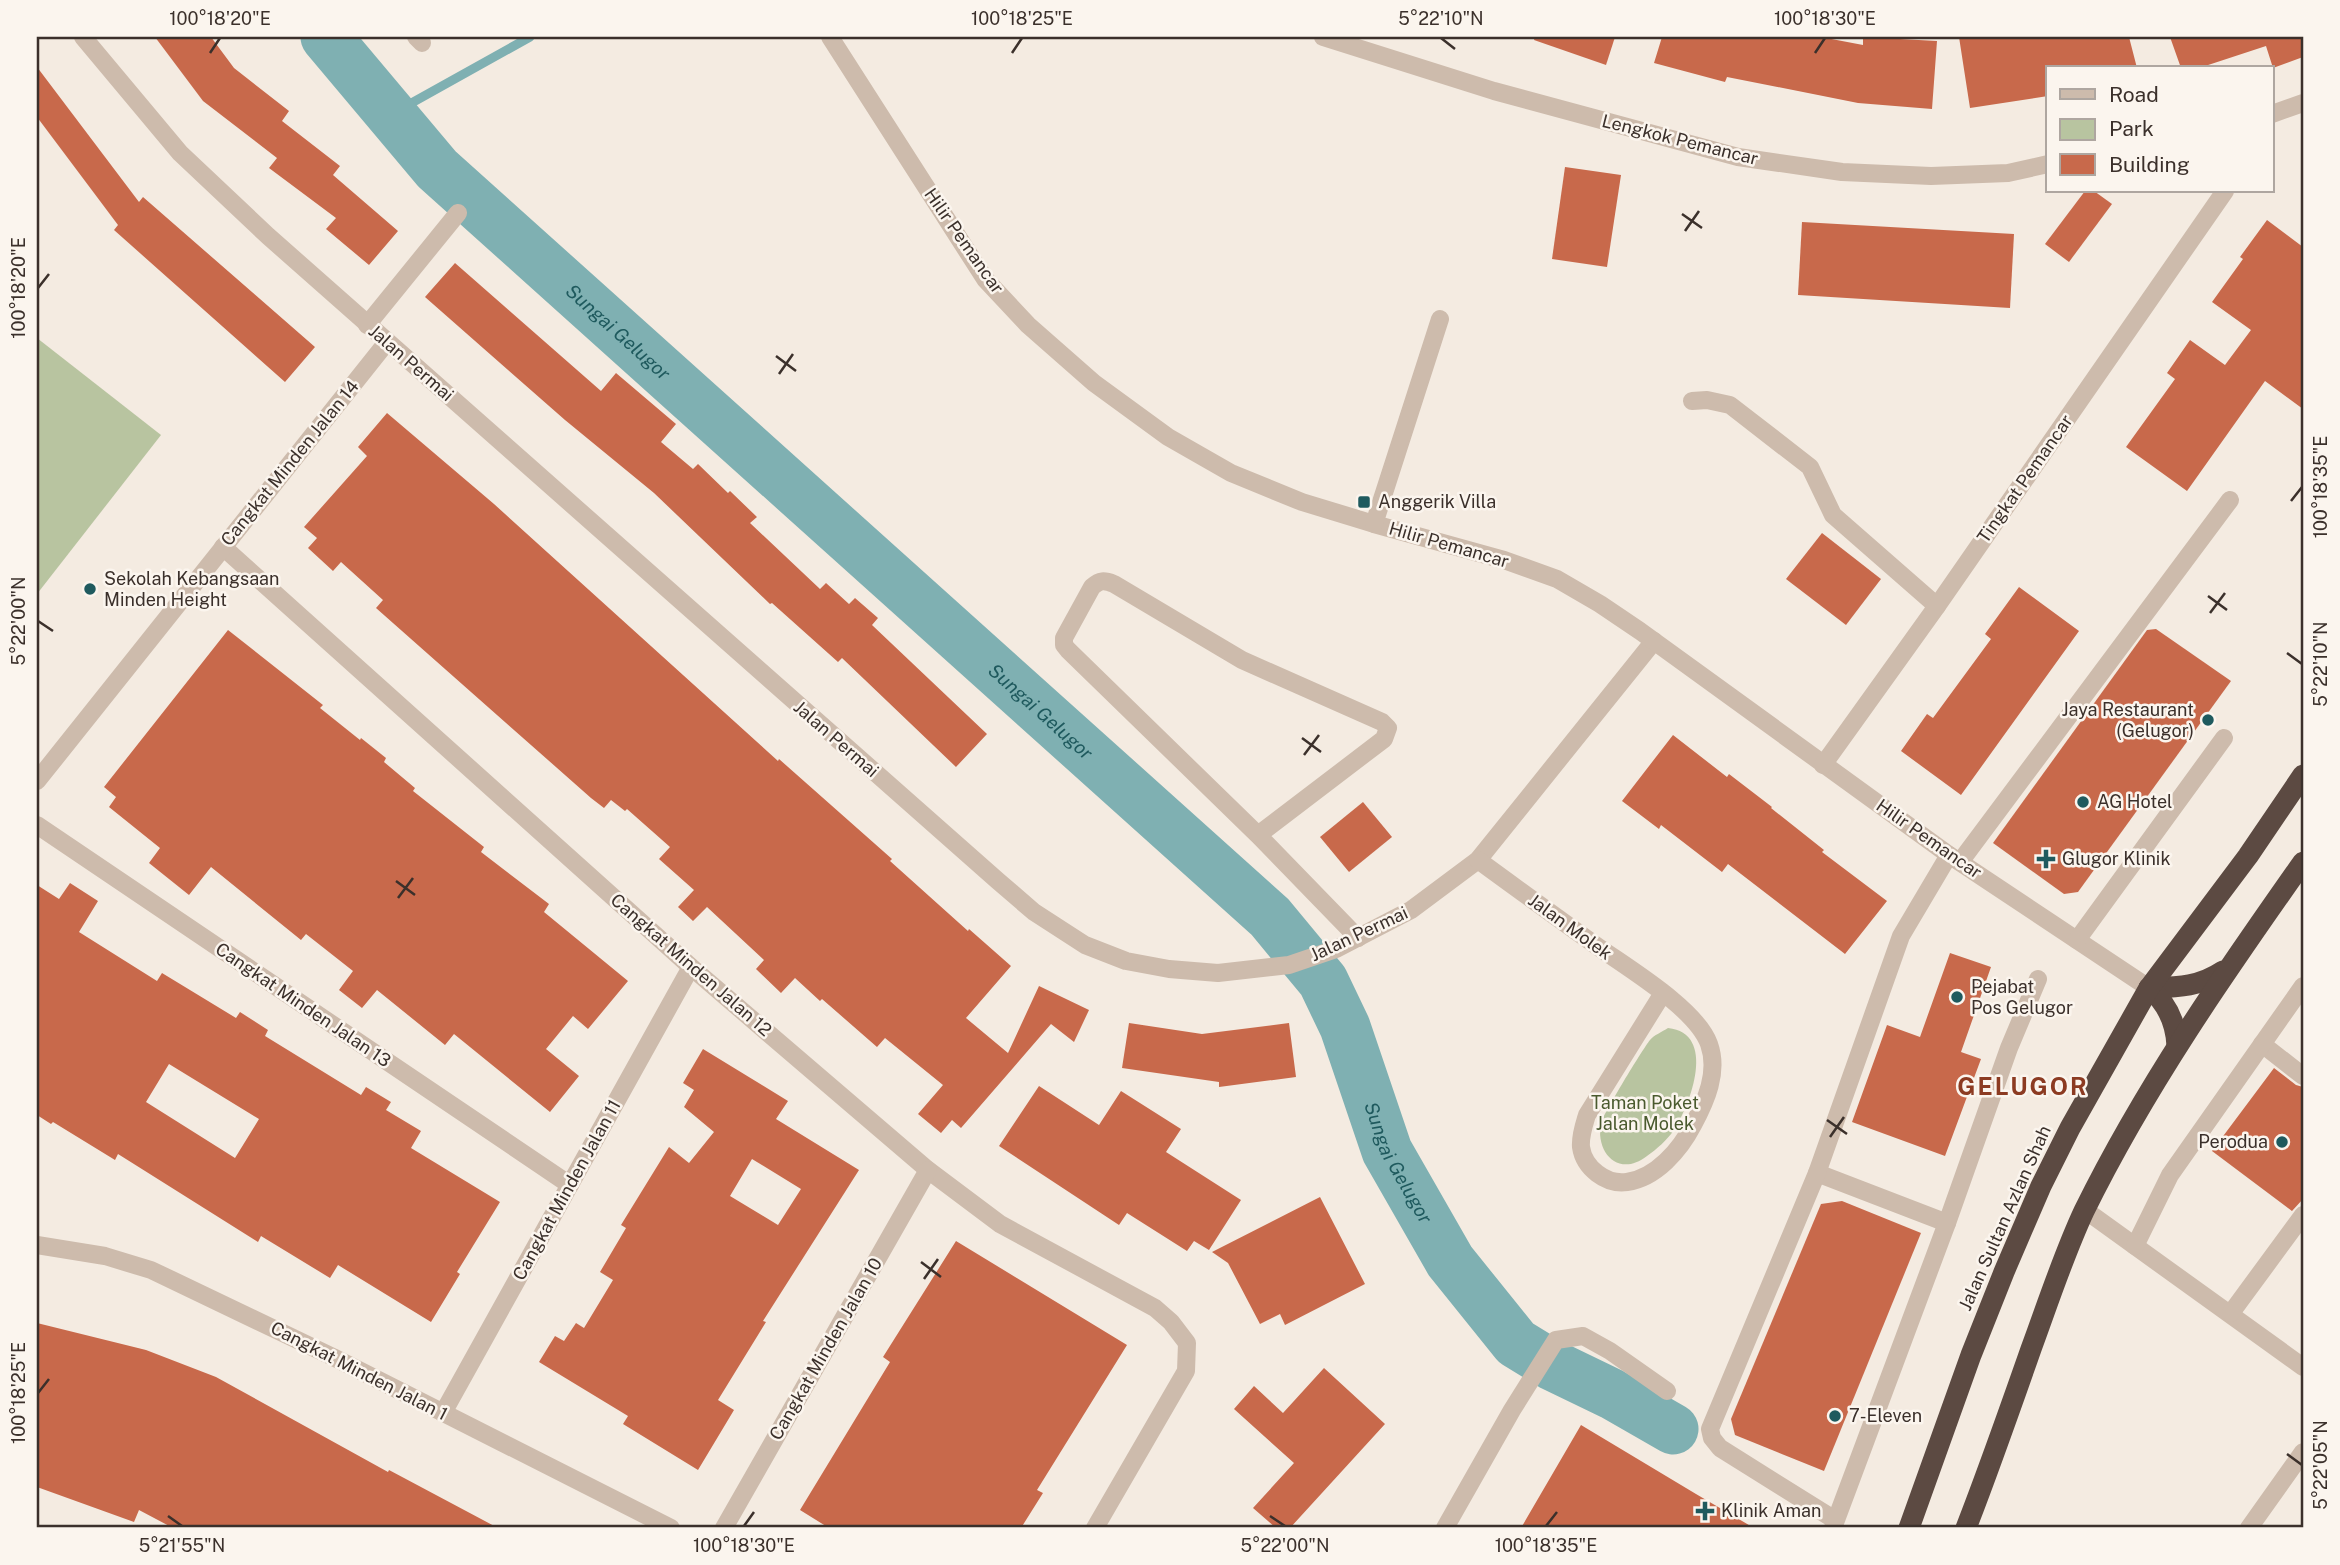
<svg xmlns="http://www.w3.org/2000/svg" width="2340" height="1565" viewBox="0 0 2340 1565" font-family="'Public Sans',sans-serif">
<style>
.green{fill:#b8c4a0}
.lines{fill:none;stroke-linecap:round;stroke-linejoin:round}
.stream{stroke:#7fb0b2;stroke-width:9}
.river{stroke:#7fb0b2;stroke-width:51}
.building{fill:#c8694b;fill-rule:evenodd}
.minor{stroke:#cdbbac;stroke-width:18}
.highway{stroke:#5c4a42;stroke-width:21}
.ticks{fill:none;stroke:#3b302b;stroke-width:2.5}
.poi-dot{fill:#1f5a5e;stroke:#fbf5ee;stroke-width:2.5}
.labels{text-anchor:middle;stroke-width:5;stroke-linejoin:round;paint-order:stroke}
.street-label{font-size:18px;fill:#3b302b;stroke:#fbf5ee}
.poi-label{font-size:18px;fill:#3b302b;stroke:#fbf5ee;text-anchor:start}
.park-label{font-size:18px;fill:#4a5a2e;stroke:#fbf5ee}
.water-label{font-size:19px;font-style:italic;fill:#1f5a5e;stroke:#fbf5ee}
.district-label{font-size:24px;font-weight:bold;letter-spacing:2px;fill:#8c3b22;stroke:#fbf5ee}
.neatline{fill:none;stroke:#3b302b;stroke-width:2.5}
.ticks-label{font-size:18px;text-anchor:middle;fill:#3b302b}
</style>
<rect width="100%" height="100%" fill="#f4ebe1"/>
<!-- green -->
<g class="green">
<path d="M 37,338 L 161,435 L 37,594 Z"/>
<path d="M 1668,1028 C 1717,1033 1691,1104 1674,1130 C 1667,1140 1657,1149 1647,1156 C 1619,1178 1595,1153 1601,1123 C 1604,1113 1642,1050 1650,1040 C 1654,1035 1662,1032 1668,1028 Z"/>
</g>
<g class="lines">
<!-- stream -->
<path class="stream" d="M 390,115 L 530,37"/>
<!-- river -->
<path class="river" id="s1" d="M 326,37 L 437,169 L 1270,917 L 1323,981 L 1345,1027 L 1387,1151 L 1450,1261 L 1516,1343 L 1552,1365 L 1612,1394 L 1673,1429"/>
</g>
<!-- building -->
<g class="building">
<path d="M 155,37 L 211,37 L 234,68 L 289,111 L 282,121 L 340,166 L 333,175 L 398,231 L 369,265 L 326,229 L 336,218 L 269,168 L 277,158 L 203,101 Z"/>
<path d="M 1535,37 L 1615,37 L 1606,65 L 1534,40 Z"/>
<path d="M 1662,37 L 1821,37 L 1863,45 L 1863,37 L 1937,41 L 1932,109 L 1858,103 L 1727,77 L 1725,82 L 1654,63 Z"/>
<path d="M 1959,37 L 2129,37 L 2137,68 L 2048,68 L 2048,96 L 1970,108 Z"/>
<path d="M 2170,37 L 2303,37 L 2303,57 L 2273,68 L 2266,46 L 2199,68 L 2181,68 Z"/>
<path d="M 37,67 L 139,202 L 143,197 L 315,347 L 285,382 L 114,230 L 118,225 L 37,117 Z"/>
<path d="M 1565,167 L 1621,175 L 1607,267 L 1552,259 Z"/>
<path d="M 2085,191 L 2094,191 L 2112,204 L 2069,262 L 2045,244 Z"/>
<path d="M 2267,220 L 2303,247 L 2303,409 L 2265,381 L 2187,491 L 2126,447 L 2175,379 L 2167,373 L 2190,340 L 2225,365 L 2251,330 L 2212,302 L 2243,259 L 2240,257 Z"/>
<path d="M 1802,222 L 2014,234 L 2010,308 L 1798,295 Z"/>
<path d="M 455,263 L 601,391 L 616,373 L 676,424 L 661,442 L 693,469 L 698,464 L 728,493 L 730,491 L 757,517 L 750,523 L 820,589 L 826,583 L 849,604 L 855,598 L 878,618 L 872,625 L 987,734 L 956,767 L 842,658 L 838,662 L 772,603 L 770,604 L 654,493 L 565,420 L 425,297 Z"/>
<path d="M 387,413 L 494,504 L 778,761 L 779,759 L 892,859 L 890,861 L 968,931 L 969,929 L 1011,966 L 966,1018 L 1008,1053 L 1039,986 L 1089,1010 L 1074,1042 L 1051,1024 L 961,1128 L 952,1120 L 941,1133 L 918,1114 L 943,1085 L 885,1038 L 877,1047 L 822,999 L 820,1001 L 795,978 L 781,993 L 756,969 L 764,960 L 707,907 L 693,921 L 678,907 L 694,890 L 659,859 L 670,847 L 627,809 L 625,811 L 611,800 L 604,808 L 591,798 L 376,608 L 383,600 L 341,562 L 333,571 L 308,548 L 317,538 L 304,527 L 367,456 L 358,447 Z"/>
<path d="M 1822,533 L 1881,579 L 1846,625 L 1786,579 Z"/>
<path d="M 2019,587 L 2079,631 L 1961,795 L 1901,751 L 1927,714 L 1933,718 L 1991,639 L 1985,634 Z"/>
<path d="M 2156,629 L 2231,681 L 2078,892 L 2064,894 L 1993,843 L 2147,630 Z"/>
<path d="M 228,630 L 323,705 L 320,708 L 360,740 L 361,738 L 386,758 L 384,762 L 415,788 L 413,791 L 484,847 L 481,852 L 549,904 L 544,912 L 628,981 L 588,1029 L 573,1016 L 546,1049 L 579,1076 L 550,1112 L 454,1034 L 445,1045 L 377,990 L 362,1008 L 339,990 L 353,971 L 306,934 L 301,940 L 211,867 L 189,895 L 149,863 L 160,848 L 109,807 L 116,797 L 104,787 Z"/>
<path d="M 1673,735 L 1727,777 L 1729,774 L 1772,807 L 1771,808 L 1824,850 L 1822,852 L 1887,901 L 1845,954 L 1728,864 L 1722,872 L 1661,825 L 1659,829 L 1622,801 Z"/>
<path d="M 1363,802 L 1392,837 L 1349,872 L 1320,837 Z"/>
<path d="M 70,883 L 98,901 L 79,932 L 157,981 L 162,973 L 236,1018 L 240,1012 L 268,1030 L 265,1036 L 361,1095 L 366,1087 L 391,1102 L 386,1110 L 421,1131 L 411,1148 L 500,1202 L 457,1272 L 460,1274 L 431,1322 L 338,1265 L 330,1278 L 261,1236 L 258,1242 L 118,1154 L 115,1160 L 53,1122 L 51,1124 L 37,1115 L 37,885 L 59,899 ZM 169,1064 L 259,1119 L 235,1158 L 146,1102 Z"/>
<path d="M 1950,953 L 1991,967 L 1961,1052 L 1981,1059 L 1945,1156 L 1852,1122 L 1887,1025 L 1920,1037 Z"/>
<path d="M 1129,1023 L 1202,1034 L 1289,1023 L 1296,1077 L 1219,1087 L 1219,1082 L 1122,1068 Z"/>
<path d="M 703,1049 L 788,1101 L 776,1119 L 859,1170 L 763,1321 L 766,1322 L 718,1400 L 734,1410 L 698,1470 L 623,1424 L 628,1416 L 539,1362 L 555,1336 L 564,1341 L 576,1323 L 584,1328 L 613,1280 L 600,1272 L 626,1228 L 621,1225 L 669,1147 L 689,1163 L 714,1132 L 684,1107 L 694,1090 L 683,1083 ZM 752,1159 L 801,1189 L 778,1225 L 730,1196 Z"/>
<path d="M 2274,1068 L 2296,1085 L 2303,1087 L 2303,1199 L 2292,1211 L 2212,1151 Z"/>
<path d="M 1039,1086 L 1099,1125 L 1121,1091 L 1181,1129 L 1166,1152 L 1241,1200 L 1209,1250 L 1194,1241 L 1187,1251 L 1127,1213 L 1119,1225 L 999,1146 Z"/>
<path d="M 1320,1197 L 1365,1284 L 1285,1325 L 1280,1314 L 1260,1324 L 1228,1263 L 1212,1252 Z"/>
<path d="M 1842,1201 L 1921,1233 L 1824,1471 L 1735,1435 L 1731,1419 L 1821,1204 Z"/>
<path d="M 956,1241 L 1127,1345 L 1037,1490 L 1043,1493 L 1021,1528 L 829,1528 L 800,1510 L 890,1362 L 883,1357 Z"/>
<path d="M 37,1323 L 146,1350 L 216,1377 L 388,1472 L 389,1470 L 498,1528 L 173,1528 L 139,1510 L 134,1522 L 37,1487 Z"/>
<path d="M 1324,1368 L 1385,1424 L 1290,1528 L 1276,1528 L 1253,1508 L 1294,1463 L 1234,1409 L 1254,1386 L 1283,1413 Z"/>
<path d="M 1581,1425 L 1696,1494 L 1754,1528 L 1521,1528 Z"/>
</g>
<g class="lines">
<!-- minor -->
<g class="minor">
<path d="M 83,37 L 180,153 L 268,236 L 998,881 L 1034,912 L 1085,945 L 1126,961 L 1169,969 L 1218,973 L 1289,965 L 1336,949 L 1411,910 L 1478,860 L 1654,641"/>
<path d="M 416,37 L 422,43"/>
<path d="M 830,37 L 985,279 L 1028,325 L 1094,383 L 1168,437 L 1231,473 L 1302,502 L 1374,524 L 1504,560 L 1557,579 L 1600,604 L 1640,631 L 1949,855 L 2149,988"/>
<path d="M 1323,37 L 1494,91 L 1738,157 L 1842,172 L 1931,176 L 2008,173 L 2048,164"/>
<path d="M 2272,114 L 2303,103"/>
<path d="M 367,325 L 458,213"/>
<path d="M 1692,401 L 1707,400 L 1730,405 L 1810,467 L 1833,515 L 1937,606"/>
<path d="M 1374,524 L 1440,319"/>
<path d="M 223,547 L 691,967 L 928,1170 L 1000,1224 L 1155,1308 L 1171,1322 L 1187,1343 L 1186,1371 L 1095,1528"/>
<path d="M 1823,765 L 1937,606 L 2225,191"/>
<path d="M 37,781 L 387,342"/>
<path d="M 37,825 L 570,1185"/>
<path d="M 1258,835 L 1384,739 L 1388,728 L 1382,722 L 1242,660 L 1114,584 C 1104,580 1100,580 1092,587 L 1064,638 L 1064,645 L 1068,650 L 1258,835 L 1358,938"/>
<path d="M 1478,860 C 1516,888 1555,916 1594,944 C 1626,967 1696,1008 1709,1044 C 1719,1072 1706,1101 1693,1125 C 1680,1150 1656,1178 1627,1182 C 1606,1185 1584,1168 1581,1147 C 1580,1136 1584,1125 1587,1115 L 1663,993"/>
<path d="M 1960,862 L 2230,500"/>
<path d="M 2077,940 L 2224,738"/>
<path d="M 2262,1044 L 2303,1076"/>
<path d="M 1817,1173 L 1947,1223"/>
<path d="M 2085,1210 L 2303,1367"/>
<path d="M 37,1245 L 105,1256 L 151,1270 L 333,1357 L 671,1528"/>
<path d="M 2135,1246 L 2170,1175 L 2303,986"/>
<path d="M 2231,1313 L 2303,1215"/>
<path d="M 443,1413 L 691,967"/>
<path d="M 1835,1520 L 1720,1448 L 1712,1438 L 1710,1429 L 1817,1173 L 1901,936 L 1949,855"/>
<path d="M 724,1528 L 928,1170"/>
<path d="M 1445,1528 L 1512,1410 L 1556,1340 L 1583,1336 L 1610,1351 L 1667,1391"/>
<path d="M 1833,1528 L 1947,1223 L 2009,1048 L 2038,979"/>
<path d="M 2249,1528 L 2303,1452"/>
</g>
<!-- highway -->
<g class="highway">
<path d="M 2149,988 C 2178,987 2199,987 2223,971"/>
<path d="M 2149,988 C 2167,1003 2176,1023 2177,1046"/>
<path d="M 1909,1528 L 1971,1355 L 2004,1272 L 2041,1186 L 2070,1128 L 2149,988 L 2248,856 L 2303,775"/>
<path d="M 1966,1528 C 1989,1469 2010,1409 2031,1349 C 2048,1303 2063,1256 2084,1211 C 2145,1087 2224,974 2303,862"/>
</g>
</g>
<!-- ticks -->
<path class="ticks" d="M 1441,38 L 1455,49M 210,53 L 220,38M 1012,53 L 1022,38M 1815,53 L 1825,38M 1682,214 L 1702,228M 1685,231 L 1699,211M 38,288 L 49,274M 776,356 L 796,371M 779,374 L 793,354M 2291,501 L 2302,487M 2208,596 L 2227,610M 2210,613 L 2225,593M 38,621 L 53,631M 2287,653 L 2302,664M 1302,738 L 1321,752M 1304,755 L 1319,735M 396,881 L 415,895M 398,898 L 413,878M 1827,1120 L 1847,1134M 1830,1137 L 1844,1117M 921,1262 L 941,1277M 924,1279 L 938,1259M 38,1393 L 49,1379M 2287,1454 L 2302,1465M 168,1516 L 182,1526M 1270,1516 L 1285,1526M 744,1526 L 754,1512M 1546,1526 L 1557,1512"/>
<!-- markers -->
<g class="poi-dot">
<rect x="1357" y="495" width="14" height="14" rx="3.5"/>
<circle cx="90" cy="589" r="7"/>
<circle cx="2208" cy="720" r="7"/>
<circle cx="2083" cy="802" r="7"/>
<path d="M2042.5 848.5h7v7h7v7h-7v7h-7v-7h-7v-7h7z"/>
<circle cx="1957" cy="997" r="7"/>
<circle cx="2282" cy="1142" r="7"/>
<circle cx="1835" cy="1416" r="7"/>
<path d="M1701.5 1500.5h7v7h7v7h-7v7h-7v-7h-7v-7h7z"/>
</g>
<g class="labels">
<!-- street labels -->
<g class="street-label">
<text transform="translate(1680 140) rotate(14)" y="6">Lengkok Pemancar</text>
<text transform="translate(964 241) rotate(55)" y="6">Hilir Pemancar</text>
<text transform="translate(411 363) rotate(41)" y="6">Jalan Permai</text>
<text transform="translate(290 463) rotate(-51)" y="6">Cangkat Minden Jalan 14</text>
<text transform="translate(2025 479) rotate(-55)" y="6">Tingkat Pemancar</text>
<text transform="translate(1449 545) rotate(16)" y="6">Hilir Pemancar</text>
<text transform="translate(836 739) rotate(41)" y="6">Jalan Permai</text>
<text transform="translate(1929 839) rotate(35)" y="6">Hilir Pemancar</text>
<text transform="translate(1570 927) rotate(36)" y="6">Jalan Molek</text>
<text transform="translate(1359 934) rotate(-25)" y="6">Jalan Permai</text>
<text transform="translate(691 965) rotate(41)" y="6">Cangkat Minden Jalan 12</text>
<text transform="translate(303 1005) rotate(34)" y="6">Cangkat Minden Jalan 13</text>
<text transform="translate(567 1190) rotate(-61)" y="6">Cangkat Minden Jalan 11</text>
<text transform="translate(2005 1218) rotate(-66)" y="6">Jalan Sultan Azlan Shah</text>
<text transform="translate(826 1349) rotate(-60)" y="6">Cangkat Minden Jalan 10</text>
<text transform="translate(359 1371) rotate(27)" y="6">Cangkat Minden Jalan 1</text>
</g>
<!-- poi labels -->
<g class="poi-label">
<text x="1378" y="508">Anggerik Villa</text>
<text x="104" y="585">Sekolah Kebangsaan<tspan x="104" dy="21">Minden Height</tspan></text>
<text x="2194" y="716" text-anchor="end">Jaya Restaurant<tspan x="2194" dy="21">(Gelugor)</tspan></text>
<text x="2097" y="808">AG Hotel</text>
<text x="2062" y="865">Glugor Klinik</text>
<text x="1971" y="993">Pejabat<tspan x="1971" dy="21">Pos Gelugor</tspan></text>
<text x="2268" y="1148" text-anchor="end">Perodua</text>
<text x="1849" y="1422">7-Eleven</text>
<text x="1721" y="1517">Klinik Aman</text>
</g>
<!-- park labels -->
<g class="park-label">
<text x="1645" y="1109">Taman Poket<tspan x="1645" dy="21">Jalan Molek</tspan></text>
</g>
<!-- water labels -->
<g class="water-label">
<text dy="7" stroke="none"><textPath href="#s1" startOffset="416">Sungai Gelugor</textPath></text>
<text dy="7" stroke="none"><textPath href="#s1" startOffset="984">Sungai Gelugor</textPath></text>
<text dy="7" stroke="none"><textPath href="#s1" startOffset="1572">Sungai Gelugor</textPath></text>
</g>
<!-- district labels -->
<g class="district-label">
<text x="2023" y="1095">GELUGOR</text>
</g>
</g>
<!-- border -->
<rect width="2340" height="1565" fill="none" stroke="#fbf5ee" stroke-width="77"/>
<!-- legend -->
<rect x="2046" y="66" width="228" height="126" fill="#fbf5ee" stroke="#aea6a0" stroke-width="2"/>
<rect x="2060" y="89" width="35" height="10" fill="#cdbbac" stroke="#aea6a0" stroke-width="2"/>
<text x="2109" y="102" font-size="21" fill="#3b302b">Road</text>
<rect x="2060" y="119" width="35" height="21" fill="#b8c4a0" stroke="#aea6a0" stroke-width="2"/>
<text x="2109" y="136" font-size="21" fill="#3b302b">Park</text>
<rect x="2060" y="154" width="35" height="21" fill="#c8694b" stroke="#aea6a0" stroke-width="2"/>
<text x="2109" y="172" font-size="21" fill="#3b302b">Building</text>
<rect x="38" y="38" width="2264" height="1488" class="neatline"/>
<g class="ticks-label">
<text x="220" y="25">100°18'20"E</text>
<text x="1022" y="25">100°18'25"E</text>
<text x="1441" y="25">5°22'10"N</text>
<text x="1825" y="25">100°18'30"E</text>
<text transform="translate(19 288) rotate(-90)" y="6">100°18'20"E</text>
<text transform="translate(2321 487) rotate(-90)" y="6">100°18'35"E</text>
<text transform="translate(19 621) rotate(-90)" y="6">5°22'00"N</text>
<text transform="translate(2321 664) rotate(-90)" y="6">5°22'10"N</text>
<text transform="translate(19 1393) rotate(-90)" y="6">100°18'25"E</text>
<text transform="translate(2321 1465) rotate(-90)" y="6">5°22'05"N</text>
<text x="182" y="1552">5°21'55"N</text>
<text x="744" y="1552">100°18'30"E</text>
<text x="1285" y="1552">5°22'00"N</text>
<text x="1546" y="1552">100°18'35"E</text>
</g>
</svg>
